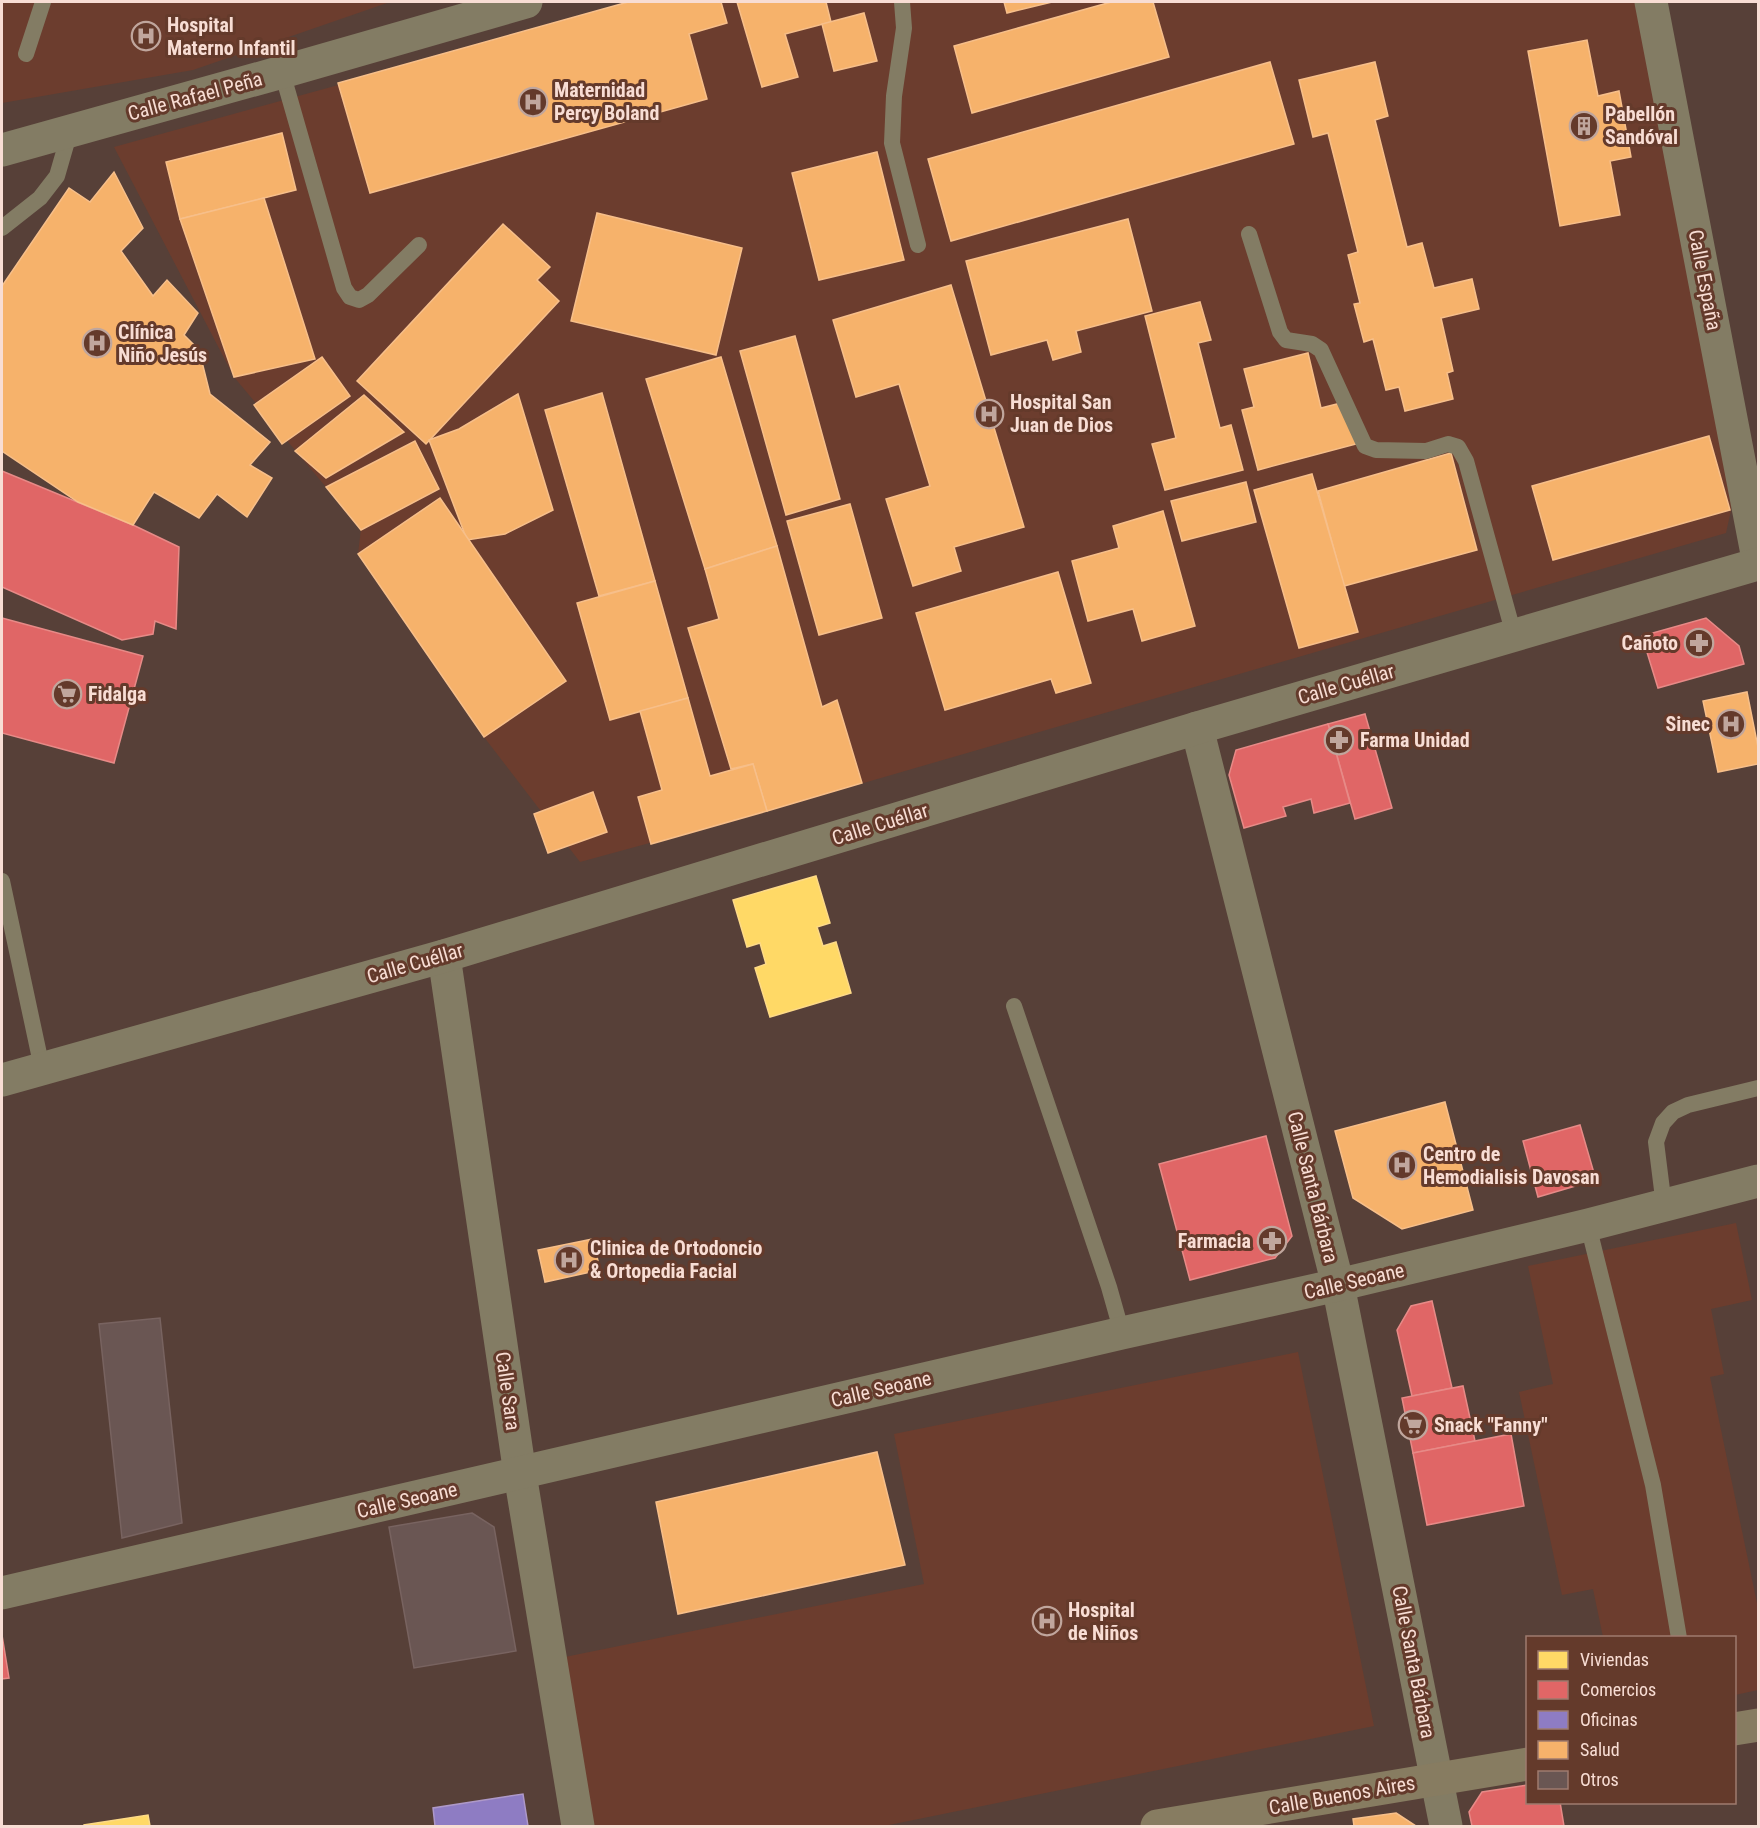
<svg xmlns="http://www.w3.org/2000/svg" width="1760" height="1828" viewBox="0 0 1760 1828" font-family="'Roboto Condensed',sans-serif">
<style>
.built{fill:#6c3d2e}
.homes{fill:#ffd966;stroke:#fdda87;stroke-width:1.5}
.shops{fill:#e06666;stroke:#e78a87;stroke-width:1.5}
.offices{fill:#8e7cc3;stroke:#ae99c8;stroke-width:1.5}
.health{fill:#f6b26b;stroke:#f7bf8a;stroke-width:1.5}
.building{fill:#6a5653;stroke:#786360;stroke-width:1.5}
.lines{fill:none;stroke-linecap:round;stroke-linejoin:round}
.lane{stroke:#837c64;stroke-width:16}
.street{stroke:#837c64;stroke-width:33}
.secondary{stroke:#877c61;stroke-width:33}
.labels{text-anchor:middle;stroke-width:6;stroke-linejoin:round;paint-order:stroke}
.poi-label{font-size:20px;font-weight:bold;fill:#f8ddd4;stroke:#643a2b;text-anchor:start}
.street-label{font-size:20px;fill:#f8ddd4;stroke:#643a2b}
</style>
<rect width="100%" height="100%" fill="#574038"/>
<!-- built -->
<g class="built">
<path d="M 2,2 L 390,2 L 193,70 L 2,103 Z"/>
<path d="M 639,2 L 1635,2 L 1732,506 L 1726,533 L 767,811 L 580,862 L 484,737 L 358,554 L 361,529 L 234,377 L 114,147 Z"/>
<path d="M 1736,1223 L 1752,1300 L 1711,1309 L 1724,1374 L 1710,1377 L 1758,1608 L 1758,1690 L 1735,1695 L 1734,1638 L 1603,1637 L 1593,1589 L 1562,1595 L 1519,1392 L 1553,1384 L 1528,1266 Z"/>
<path d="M 1298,1352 L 1374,1726 L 884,1826 L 594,1826 L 560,1658 L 924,1584 L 894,1434 Z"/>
</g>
<!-- homes -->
<g class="homes">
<path d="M 816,876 L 830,923 L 817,927 L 823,946 L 836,942 L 851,993 L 770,1017 L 755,968 L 766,964 L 760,943 L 747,947 L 733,900 Z"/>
<path d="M 148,1815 L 150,1826 L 84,1826 L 84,1825 Z"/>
</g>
<!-- shops -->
<g class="shops">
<path d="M 2,471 L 133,525 L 179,547 L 176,629 L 155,621 L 153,634 L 122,640 L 2,587 Z"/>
<path d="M 2,618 L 143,656 L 114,763 L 2,733 Z"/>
<path d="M 1706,618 L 1739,646 L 1744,664 L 1658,688 L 1642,636 Z"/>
<path d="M 1365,714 L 1392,808 L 1355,819 L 1328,724 Z"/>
<path d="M 1328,724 L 1350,803 L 1314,813 L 1311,799 L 1283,807 L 1286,816 L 1244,828 L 1229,775 L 1236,750 Z"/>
<path d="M 1580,1125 L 1596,1180 L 1538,1197 L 1523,1141 Z"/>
<path d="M 1266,1136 L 1292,1236 L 1275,1258 L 1190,1280 L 1159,1164 Z"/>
<path d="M 1432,1301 L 1452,1388 L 1412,1396 L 1397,1330 L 1411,1306 Z"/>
<path d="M 1463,1386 L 1475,1441 L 1413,1453 L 1402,1398 Z"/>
<path d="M 1511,1434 L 1524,1506 L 1427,1525 L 1413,1453 Z"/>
<path d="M 2,1635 L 9,1678 L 2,1679 Z"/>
<path d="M 1528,1785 L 1528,1802 L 1560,1802 L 1564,1826 L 1472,1826 L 1469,1812 L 1482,1792 Z"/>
</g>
<!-- offices -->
<path class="offices" d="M 523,1794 L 528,1826 L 435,1826 L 433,1808 Z"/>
<!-- health -->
<g class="health">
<path d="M 628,2 L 721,2 L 727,23 L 689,34 L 707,99 L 370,193 L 338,83 Z"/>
<path d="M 737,2 L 826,2 L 831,22 L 785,34 L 798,77 L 762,87 Z"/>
<path d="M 1004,2 L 1052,2 L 1007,13 Z"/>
<path d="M 1111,2 L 1153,2 L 1169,57 L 972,113 L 954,46 Z"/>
<path d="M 864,13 L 877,61 L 834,71 L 822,24 Z"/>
<path d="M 1587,40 L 1598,96 L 1619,91 L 1631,157 L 1610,161 L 1620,215 L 1560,226 L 1528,51 Z"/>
<path d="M 1270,62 L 1294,144 L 951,241 L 928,159 Z"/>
<path d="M 1375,62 L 1388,116 L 1375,120 L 1407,247 L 1422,243 L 1434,288 L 1472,279 L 1479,309 L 1441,318 L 1453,371 L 1447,373 L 1453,399 L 1405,411 L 1399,387 L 1386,390 L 1373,339 L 1364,342 L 1354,304 L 1360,303 L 1348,255 L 1358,252 L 1328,133 L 1313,137 L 1299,80 Z"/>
<path d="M 282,133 L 296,190 L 180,219 L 166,162 Z"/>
<path d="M 877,152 L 904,260 L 819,280 L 792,173 Z"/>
<path d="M 114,172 L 143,228 L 121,251 L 153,296 L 167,280 L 198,313 L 184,335 L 199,350 L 210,394 L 270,442 L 250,465 L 272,478 L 247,517 L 217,494 L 199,518 L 154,492 L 133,525 L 78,502 L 2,451 L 2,286 L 69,188 L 90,202 Z"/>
<path d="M 264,198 L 315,359 L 234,377 L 180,219 Z"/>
<path d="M 597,213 L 742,248 L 716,355 L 571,321 Z"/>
<path d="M 1128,219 L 1152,311 L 1076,331 L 1081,352 L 1053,360 L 1047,340 L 991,355 L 966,261 Z"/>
<path d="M 503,224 L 550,267 L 537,280 L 559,301 L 426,444 L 357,381 Z"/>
<path d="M 951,285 L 1024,527 L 954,547 L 961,571 L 913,586 L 886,499 L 930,486 L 899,384 L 856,397 L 833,320 Z"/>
<path d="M 1200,302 L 1211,340 L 1198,343 L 1220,428 L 1231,425 L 1243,470 L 1165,490 L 1152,444 L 1176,438 L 1145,316 Z"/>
<path d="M 795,336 L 840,499 L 786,515 L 740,351 Z"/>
<path d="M 1308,353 L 1321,408 L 1345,402 L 1356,444 L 1258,470 L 1242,410 L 1254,407 L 1244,369 Z"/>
<path d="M 322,357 L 350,396 L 282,444 L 254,405 Z"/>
<path d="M 721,357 L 777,546 L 705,569 L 646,379 Z"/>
<path d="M 602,393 L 655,581 L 599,596 L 545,410 Z"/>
<path d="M 518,394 L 553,510 L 505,534 L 467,540 L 429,440 L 459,429 Z"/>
<path d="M 364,395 L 404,432 L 326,478 L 295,451 Z"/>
<path d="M 1709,436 L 1730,510 L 1553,560 L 1532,486 Z"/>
<path d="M 415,441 L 439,489 L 361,530 L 326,487 Z"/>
<path d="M 1451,453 L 1477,550 L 1344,586 L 1318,491 Z"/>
<path d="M 1312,474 L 1358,632 L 1299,648 L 1254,490 Z"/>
<path d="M 1246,482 L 1256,522 L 1182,541 L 1171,501 Z"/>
<path d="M 440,498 L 566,681 L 484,737 L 358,554 Z"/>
<path d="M 850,504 L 882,618 L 819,635 L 787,521 Z"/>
<path d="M 1163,511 L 1195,626 L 1142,641 L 1133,609 L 1088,621 L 1072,561 L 1119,548 L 1113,526 Z"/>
<path d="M 777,546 L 822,707 L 837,700 L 862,783 L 767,811 L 753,764 L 731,769 L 688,628 L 719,619 L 705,569 Z"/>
<path d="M 1058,572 L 1091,683 L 1056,693 L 1051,679 L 945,710 L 916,613 Z"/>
<path d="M 655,581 L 688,698 L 610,720 L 577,603 Z"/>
<path d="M 1747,692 L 1758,747 L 1758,764 L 1718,772 L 1703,701 Z"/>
<path d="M 688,698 L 710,776 L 753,764 L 767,811 L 651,844 L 638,797 L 662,790 L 640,711 Z"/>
<path d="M 593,792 L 607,832 L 548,853 L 534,814 Z"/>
<path d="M 1445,1102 L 1473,1210 L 1402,1229 L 1353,1198 L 1335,1131 Z"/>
<path d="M 593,1239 L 600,1270 L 545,1282 L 538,1250 Z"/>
<path d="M 877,1452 L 905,1565 L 678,1614 L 656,1502 Z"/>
<path d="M 1396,1813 L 1416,1826 L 1354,1826 L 1353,1819 Z"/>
</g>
<!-- building -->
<g class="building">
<path d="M 160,1318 L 182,1523 L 122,1538 L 99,1324 Z"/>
<path d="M 472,1513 L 494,1527 L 516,1651 L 414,1668 L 389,1527 Z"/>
</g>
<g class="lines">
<!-- lane -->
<g class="lane">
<path d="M 902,2 L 904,28 L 894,96 L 892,143 L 918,245"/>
<path d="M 26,54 L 43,2"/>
<path d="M 282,72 L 344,288 L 350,297 L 359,300 L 368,295 L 419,245"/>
<path d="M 2,228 L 40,198 L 57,176 L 70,131"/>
<path d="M 1249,234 L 1280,332 L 1286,340 L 1312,344 L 1321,350 L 1365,446 L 1376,450 L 1426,451 L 1448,444 L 1458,447 L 1466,461 L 1514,635"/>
<path d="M 2,881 L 42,1068"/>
<path d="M 1014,1006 L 1109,1287 L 1122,1333"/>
<path d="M 1664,1206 L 1656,1142 L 1663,1123 L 1673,1112 L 1688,1105 L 1758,1088"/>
<path d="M 1588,1225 L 1653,1485 L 1679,1638"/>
</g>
<!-- street -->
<g class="street">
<path d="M 1651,2 L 1758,559"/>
<path d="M 2,150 L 282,72 L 526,2"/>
<path d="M 1197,728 L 1338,1285 L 1446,1826"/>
<path d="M 444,956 L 520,1474 L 578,1826"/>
<path d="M 2,1080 L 444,956 L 1197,728 L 1758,564"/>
<path d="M 2,1593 L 1122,1333 L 1338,1285 L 1588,1225 L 1758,1181"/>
</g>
<!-- secondary -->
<g class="secondary">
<path d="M 1734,1729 L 1758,1725"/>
<path d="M 1157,1826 L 1528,1764"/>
</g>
</g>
<!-- icons -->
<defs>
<g id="hospital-ring" transform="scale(1.5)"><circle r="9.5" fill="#643a2b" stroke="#c0a69d" stroke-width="1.5"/><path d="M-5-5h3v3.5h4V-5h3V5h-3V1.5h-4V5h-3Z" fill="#c0a69d"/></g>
<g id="building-ring" transform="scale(1.5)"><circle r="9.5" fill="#643a2b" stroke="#c0a69d" stroke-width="1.5"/><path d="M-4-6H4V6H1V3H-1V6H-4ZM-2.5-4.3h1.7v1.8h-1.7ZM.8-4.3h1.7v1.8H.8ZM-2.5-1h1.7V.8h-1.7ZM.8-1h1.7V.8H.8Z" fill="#c0a69d"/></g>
<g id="pharmacy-ring" transform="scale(1.5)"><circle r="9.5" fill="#643a2b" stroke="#c0a69d" stroke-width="1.5"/><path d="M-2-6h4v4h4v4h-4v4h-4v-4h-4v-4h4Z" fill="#c0a69d"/></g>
<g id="supermarket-ring" transform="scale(1.5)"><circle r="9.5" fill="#643a2b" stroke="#c0a69d" stroke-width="1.5"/><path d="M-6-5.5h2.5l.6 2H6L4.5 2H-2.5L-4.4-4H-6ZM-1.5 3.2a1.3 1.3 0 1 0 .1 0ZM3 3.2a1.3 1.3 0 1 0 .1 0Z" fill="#c0a69d"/></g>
</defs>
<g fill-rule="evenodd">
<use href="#hospital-ring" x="146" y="36"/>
<use href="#hospital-ring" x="533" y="102"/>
<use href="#building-ring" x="1584" y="126"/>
<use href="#hospital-ring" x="97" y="343"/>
<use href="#hospital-ring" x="989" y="414"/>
<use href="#pharmacy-ring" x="1699" y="643"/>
<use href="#supermarket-ring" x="67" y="694"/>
<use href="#hospital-ring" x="1731" y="724"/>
<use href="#pharmacy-ring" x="1339" y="740"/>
<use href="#hospital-ring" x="1402" y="1165"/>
<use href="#pharmacy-ring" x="1272" y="1241"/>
<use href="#hospital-ring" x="569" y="1260"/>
<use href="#supermarket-ring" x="1413" y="1425"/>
<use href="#hospital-ring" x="1047" y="1621"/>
</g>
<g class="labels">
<!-- poi labels -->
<g class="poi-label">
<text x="167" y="32">Hospital<tspan x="167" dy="23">Materno Infantil</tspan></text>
<text x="554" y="97">Maternidad<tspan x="554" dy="23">Percy Boland</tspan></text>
<text x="1605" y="121">Pabellón<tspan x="1605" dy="23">Sandóval</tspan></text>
<text x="118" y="339">Clínica<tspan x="118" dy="23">Niño Jesús</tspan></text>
<text x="1010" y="409">Hospital San<tspan x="1010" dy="23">Juan de Dios</tspan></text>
<text x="1678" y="650" text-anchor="end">Cañoto</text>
<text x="88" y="701">Fidalga</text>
<text x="1710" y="731" text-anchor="end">Sinec</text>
<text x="1360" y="747">Farma Unidad</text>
<text x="1423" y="1161">Centro de<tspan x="1423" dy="23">Hemodialisis Davosan</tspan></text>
<text x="1251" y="1248" text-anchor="end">Farmacia</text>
<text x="590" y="1255">Clinica de Ortodoncio<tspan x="590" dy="23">&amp; Ortopedia Facial</tspan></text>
<text x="1434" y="1432">Snack "Fanny"</text>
<text x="1068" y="1617">Hospital<tspan x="1068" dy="23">de Niños</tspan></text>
</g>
<!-- street labels -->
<g class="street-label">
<text transform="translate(195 96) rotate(-15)" y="7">Calle Rafael Peña</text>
<text transform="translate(1705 280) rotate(79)" y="7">Calle España</text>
<text transform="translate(1346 684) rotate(-16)" y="7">Calle Cuéllar</text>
<text transform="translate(880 824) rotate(-17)" y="7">Calle Cuéllar</text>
<text transform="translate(415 963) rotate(-16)" y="7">Calle Cuéllar</text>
<text transform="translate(1313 1187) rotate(76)" y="7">Calle Santa Bárbara</text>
<text transform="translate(1354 1281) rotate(-13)" y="7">Calle Seoane</text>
<text transform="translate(881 1389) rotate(-13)" y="7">Calle Seoane</text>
<text transform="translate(508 1391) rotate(82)" y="7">Calle Sara</text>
<text transform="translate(407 1500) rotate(-13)" y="7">Calle Seoane</text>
<text transform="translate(1414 1662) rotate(79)" y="7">Calle Santa Bárbara</text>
<text transform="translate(1342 1795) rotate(-10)" y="7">Calle Buenos Aires</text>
</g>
</g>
<!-- border -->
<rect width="1760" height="1828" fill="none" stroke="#f8ddd4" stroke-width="6"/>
<!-- legend -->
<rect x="1526" y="1636" width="210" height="168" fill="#643a2b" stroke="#9f7b6f" stroke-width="1.5"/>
<rect x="1538" y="1651" width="30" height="18" fill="#ffd966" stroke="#9f7b6f" stroke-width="1.5"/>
<text x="1580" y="1666" font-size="18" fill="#f8ddd4">Viviendas</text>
<rect x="1538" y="1681" width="30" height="18" fill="#e06666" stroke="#9f7b6f" stroke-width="1.5"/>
<text x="1580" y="1696" font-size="18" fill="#f8ddd4">Comercios</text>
<rect x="1538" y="1711" width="30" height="18" fill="#8e7cc3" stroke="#9f7b6f" stroke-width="1.5"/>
<text x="1580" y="1726" font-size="18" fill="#f8ddd4">Oficinas</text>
<rect x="1538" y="1741" width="30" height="18" fill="#f6b26b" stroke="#9f7b6f" stroke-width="1.5"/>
<text x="1580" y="1756" font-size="18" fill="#f8ddd4">Salud</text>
<rect x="1538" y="1771" width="30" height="18" fill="#6a5653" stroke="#9f7b6f" stroke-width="1.5"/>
<text x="1580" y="1786" font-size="18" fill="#f8ddd4">Otros</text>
</svg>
